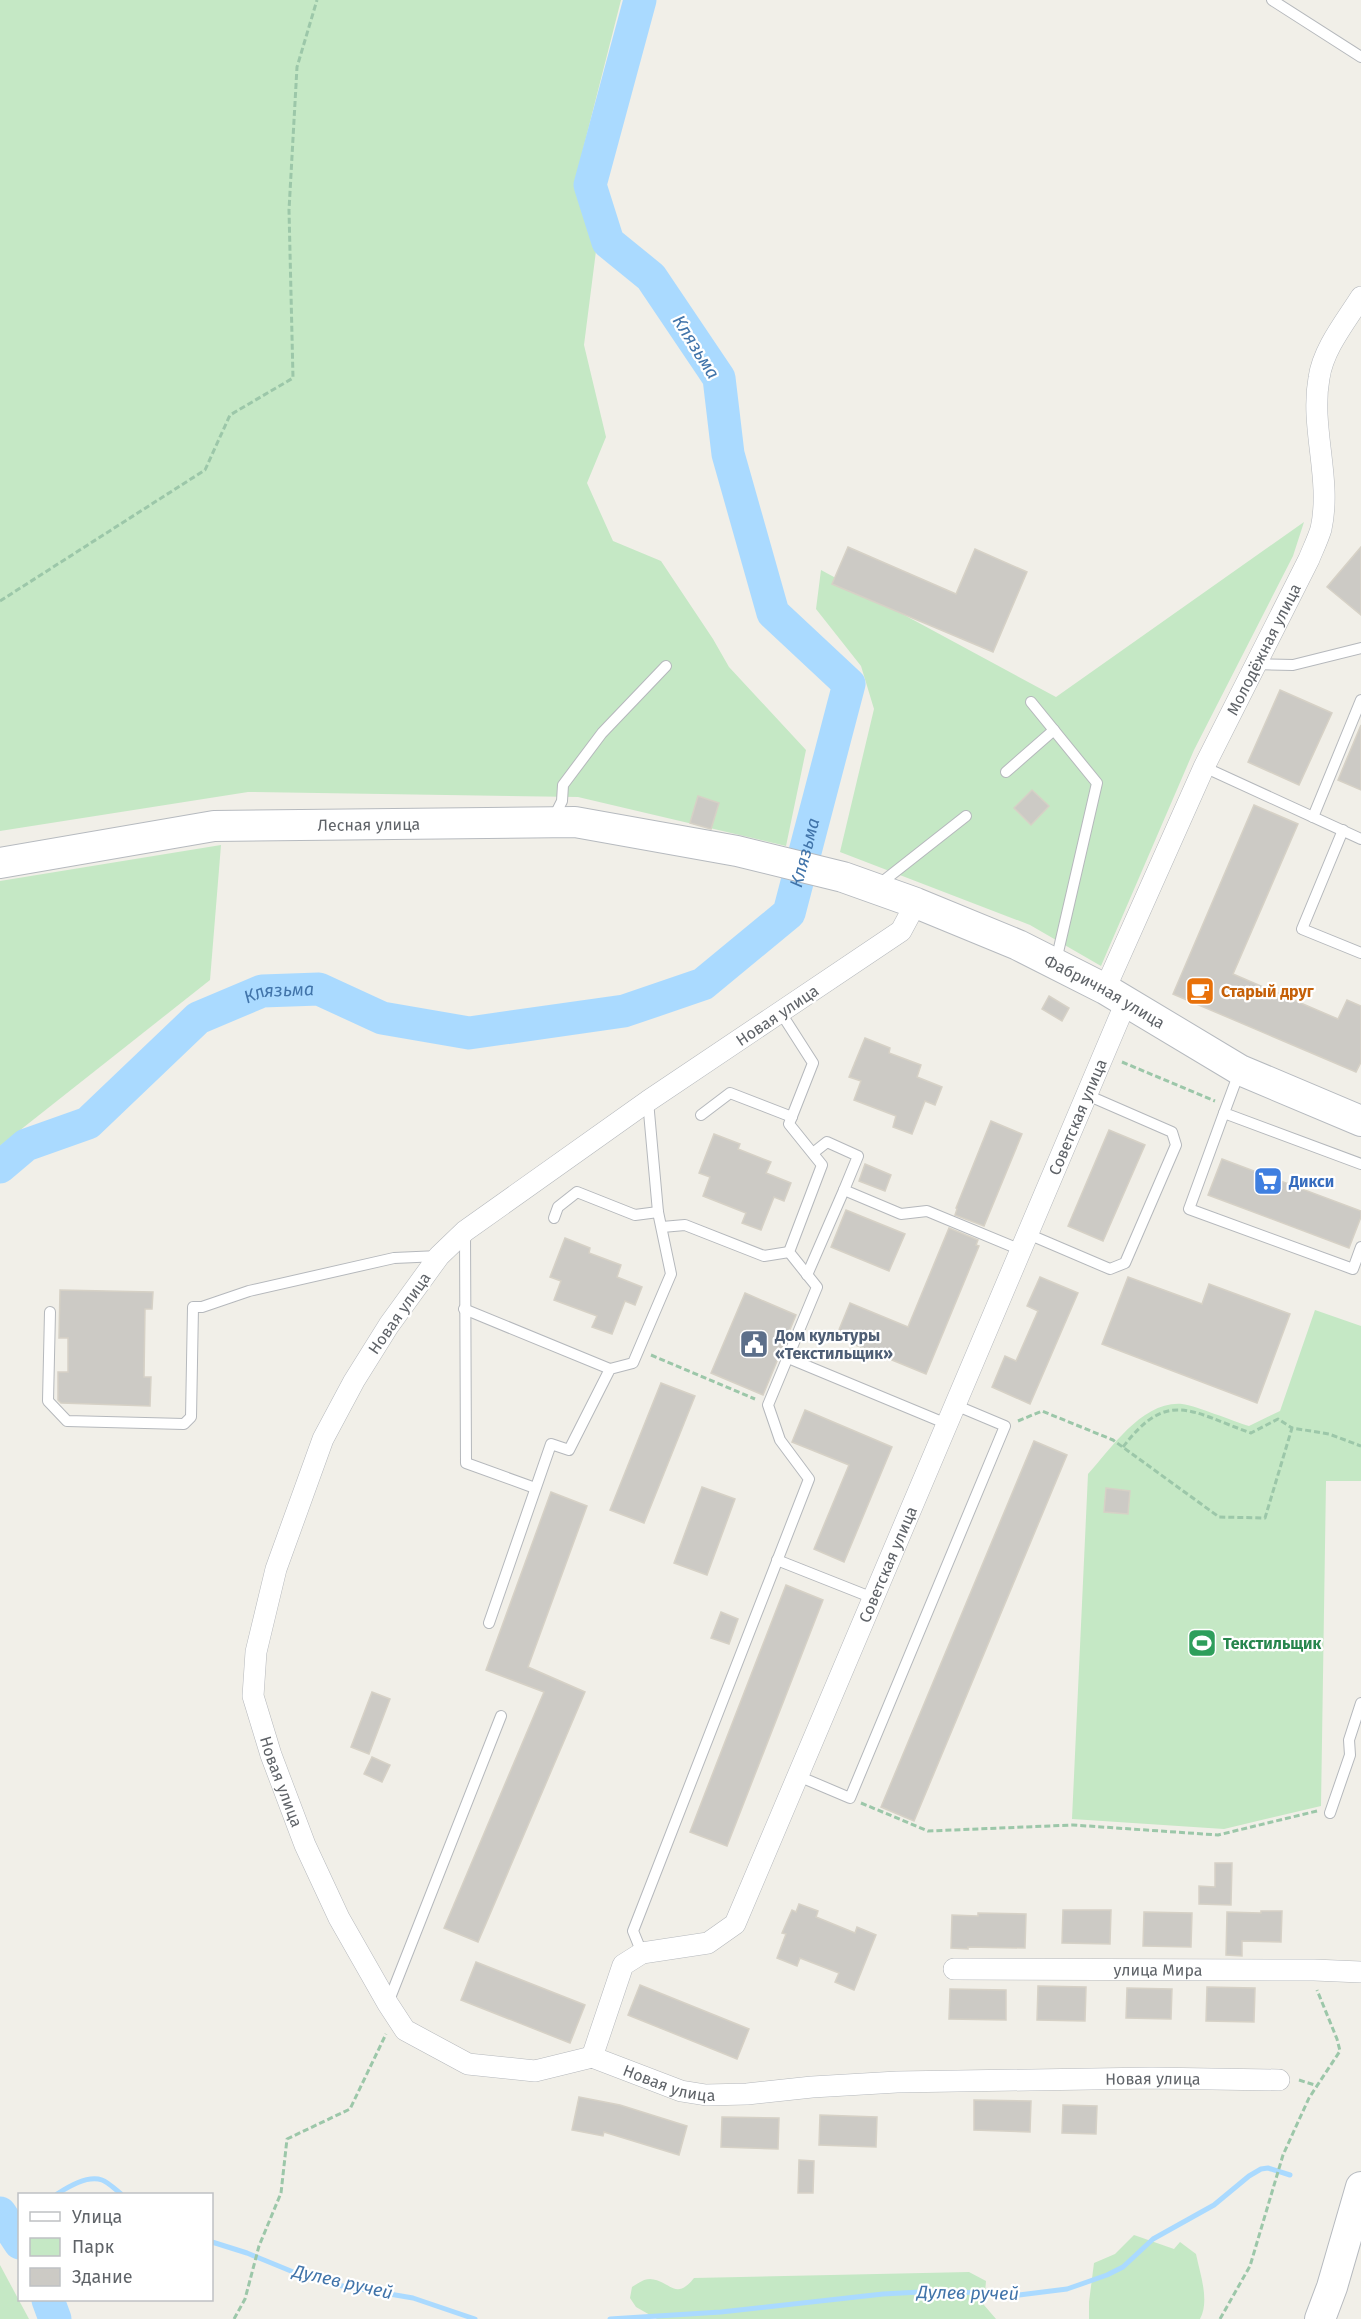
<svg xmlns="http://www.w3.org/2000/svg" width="1361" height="2319" viewBox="0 0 1361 2319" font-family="'Fira Sans',sans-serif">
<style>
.green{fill:#c5e8c5}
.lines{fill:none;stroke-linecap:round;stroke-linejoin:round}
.stream{stroke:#aadaff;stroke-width:5}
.river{stroke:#aadaff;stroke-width:33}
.building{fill:#cccac5;stroke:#d6d1c6;stroke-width:1.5}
.lane-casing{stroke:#b5b8bc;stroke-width:12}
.street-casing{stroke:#b5b8bc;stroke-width:22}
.secondary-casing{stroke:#b6babf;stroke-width:32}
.path{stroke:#9cc7a9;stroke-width:3;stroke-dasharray:6 3;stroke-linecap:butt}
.lane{stroke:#fff;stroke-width:10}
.street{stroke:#fff;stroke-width:21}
.secondary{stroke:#fff;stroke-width:30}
.labels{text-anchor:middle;stroke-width:4.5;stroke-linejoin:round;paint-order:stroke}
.street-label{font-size:16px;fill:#5f6368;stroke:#fff}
.food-label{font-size:16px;font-weight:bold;fill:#c56008;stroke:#fff;text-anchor:start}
.shop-label{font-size:16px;font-weight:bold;fill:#366cbe;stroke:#fff;text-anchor:start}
.service-label{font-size:16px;font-weight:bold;fill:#4e5e75;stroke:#fff;text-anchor:start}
.leisure-label{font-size:16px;font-weight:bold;fill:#27864d;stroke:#fff;text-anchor:start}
.water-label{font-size:18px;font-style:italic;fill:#4174aa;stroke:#fff}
</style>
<rect width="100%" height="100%" fill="#f1efe8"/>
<!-- green -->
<g class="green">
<path d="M 0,0 L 621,0 L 574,185 L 596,251 L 584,345 L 606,437 L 587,483 L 613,541 L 661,561 L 713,639 L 729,667 L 806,750 L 786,846 L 578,797 L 248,792 L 0,831 Z"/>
<path d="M 1304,522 L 1293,556 L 1194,750 L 1101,966 L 1030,925 L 840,852 L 874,709 L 861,666 L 816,609 L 821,570 L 1056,697 Z"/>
<path d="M 221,845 L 210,980 L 0,1146 L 0,881 Z"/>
<path d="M 1315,1310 L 1361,1326 L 1361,1481 L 1326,1481 L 1321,1806 L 1224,1829 L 1072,1819 L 1088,1474 C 1112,1448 1142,1401 1182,1404 C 1197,1406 1232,1421 1249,1426 L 1280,1411 Z"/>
<path d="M 1134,2235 L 1174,2249 L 1180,2242 L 1196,2254 C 1200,2274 1210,2300 1200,2319 L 1089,2319 L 1089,2302 L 1094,2263 L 1115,2254 Z"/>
<path d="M 0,2265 L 29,2319 L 0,2319 Z"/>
<path d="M 969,2272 L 986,2281 L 984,2305 L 996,2319 L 657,2319 L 636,2307 L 630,2298 L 632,2287 C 637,2284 643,2279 650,2279 C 670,2280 675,2302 694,2278 Z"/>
</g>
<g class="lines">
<!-- stream -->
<g class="stream">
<path d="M 57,2194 C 68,2187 87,2175 102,2180 C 108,2182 116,2190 121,2194"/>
<path d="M 15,2235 L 20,2230"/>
<path d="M 212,2242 L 247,2253 L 303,2276 L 331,2284 L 413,2298 L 475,2319"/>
<path d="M 610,2319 L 721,2312 L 883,2294 L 939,2291 L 1019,2295 L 1067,2289 L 1107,2275 L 1123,2267 L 1153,2239 L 1214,2205 L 1249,2176 L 1261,2169 L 1268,2168 L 1290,2175"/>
</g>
<!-- river -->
<g class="river">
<path id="s1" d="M 0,1167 L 26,1145 L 88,1123 L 198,1018 L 262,991 L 319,989 L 382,1018 L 469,1033 L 624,1011 L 703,984 L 789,913 L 849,684 L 773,613 L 728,454 L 719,378 L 651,277 L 608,242 L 590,185 L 640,0"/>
<path d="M 0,2213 L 20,2243"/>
<path d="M 48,2300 L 55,2319"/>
</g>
</g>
<!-- building -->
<g class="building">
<path d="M 848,547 L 956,594 L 975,549 L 1027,572 L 993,652 L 832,584 Z"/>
<path d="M 1361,547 L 1361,615 L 1327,587 Z"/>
<path d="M 1280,690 L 1332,713 L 1299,785 L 1248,762 Z"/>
<path d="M 1361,725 L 1361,790 L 1338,780 Z"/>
<path d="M 1032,790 L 1049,806 L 1031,825 L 1014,808 Z"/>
<path d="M 698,796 L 719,803 L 711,829 L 690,823 Z"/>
<path d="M 1254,805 L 1298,824 L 1233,974 L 1338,1019 L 1347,1000 L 1361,1006 L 1361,1062 L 1356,1072 L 1173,994 Z"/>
<path d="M 1049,996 L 1069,1008 L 1062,1021 L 1042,1009 Z"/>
<path d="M 865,1038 L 890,1048 L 889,1053 L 921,1065 L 917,1077 L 942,1087 L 935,1105 L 925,1101 L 912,1134 L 893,1127 L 896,1116 L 854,1100 L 861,1081 L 849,1077 Z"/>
<path d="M 991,1121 L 1022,1134 L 984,1226 L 955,1215 L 957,1209 L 956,1208 Z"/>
<path d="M 1109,1130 L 1145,1145 L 1103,1241 L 1068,1226 Z"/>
<path d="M 714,1134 L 740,1144 L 738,1149 L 771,1162 L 766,1173 L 791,1183 L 784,1201 L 774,1197 L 761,1230 L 742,1223 L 746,1213 L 703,1196 L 710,1177 L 699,1173 Z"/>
<path d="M 1222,1159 L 1361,1211 L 1361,1217 L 1349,1248 L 1208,1195 Z"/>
<path d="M 865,1164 L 891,1175 L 885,1191 L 859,1181 Z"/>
<path d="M 846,1210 L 905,1234 L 889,1271 L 831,1247 Z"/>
<path d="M 949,1228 L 978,1240 L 976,1245 L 979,1246 L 926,1374 L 836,1337 L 850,1303 L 908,1327 Z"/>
<path d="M 565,1238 L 590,1248 L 589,1253 L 621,1265 L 617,1277 L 642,1287 L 635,1305 L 625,1301 L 612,1334 L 592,1327 L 597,1316 L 554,1300 L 561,1281 L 550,1277 Z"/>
<path d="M 1040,1277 L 1078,1293 L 1030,1404 L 992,1387 L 1005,1356 L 1016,1361 L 1038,1311 L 1027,1306 Z"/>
<path d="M 1128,1277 L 1202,1304 L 1209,1284 L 1290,1314 L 1257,1403 L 1102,1344 Z"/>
<path d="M 60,1290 L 153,1292 L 152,1309 L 145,1309 L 144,1377 L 151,1377 L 150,1406 L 61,1403 L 58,1400 L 58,1372 L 68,1372 L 68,1338 L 59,1338 Z"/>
<path d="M 745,1293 L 796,1315 L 763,1395 L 711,1373 Z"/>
<path d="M 661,1383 L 695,1396 L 644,1523 L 610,1510 Z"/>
<path d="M 805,1410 L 892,1447 L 844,1562 L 814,1549 L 849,1465 L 792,1442 Z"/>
<path d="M 1034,1441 L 1067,1455 L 914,1821 L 881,1807 Z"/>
<path d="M 702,1487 L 735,1499 L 707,1575 L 674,1563 Z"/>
<path d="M 1106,1488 L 1130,1491 L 1128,1514 L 1104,1512 Z"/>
<path d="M 551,1492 L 587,1506 L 528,1667 L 585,1692 L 478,1942 L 444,1928 L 544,1692 L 486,1670 Z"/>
<path d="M 786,1585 L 823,1600 L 727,1846 L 690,1832 Z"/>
<path d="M 721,1612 L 738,1619 L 729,1644 L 711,1638 Z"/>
<path d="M 372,1692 L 390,1699 L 369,1754 L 351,1747 Z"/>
<path d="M 372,1757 L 390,1765 L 382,1782 L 364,1774 Z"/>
<path d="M 1215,1863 L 1232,1863 L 1231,1905 L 1199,1904 L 1199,1886 L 1215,1887 Z"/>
<path d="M 799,1904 L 818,1911 L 816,1917 L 855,1933 L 857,1927 L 876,1935 L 854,1990 L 835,1982 L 839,1973 L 800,1958 L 797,1966 L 777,1958 L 786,1934 L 782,1933 L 792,1910 L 796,1912 Z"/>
<path d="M 1063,1910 L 1111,1910 L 1110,1944 L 1062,1943 Z"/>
<path d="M 1261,1911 L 1282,1911 L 1281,1942 L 1242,1941 L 1242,1956 L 1226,1955 L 1227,1912 L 1261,1913 Z"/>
<path d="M 1144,1912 L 1192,1913 L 1191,1947 L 1143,1946 Z"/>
<path d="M 978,1913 L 1026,1914 L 1025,1948 L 968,1947 L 968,1949 L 951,1948 L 952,1915 L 978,1916 Z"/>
<path d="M 476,1962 L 585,2005 L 570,2043 L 461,2000 Z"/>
<path d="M 640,1985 L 749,2029 L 737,2059 L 628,2015 Z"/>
<path d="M 1038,1986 L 1086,1987 L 1085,2021 L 1037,2020 Z"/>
<path d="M 1207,1987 L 1255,1988 L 1254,2022 L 1206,2021 Z"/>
<path d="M 1127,1988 L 1172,1989 L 1171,2019 L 1126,2018 Z"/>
<path d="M 950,1989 L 1006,1990 L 1006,2020 L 949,2019 Z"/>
<path d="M 579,2097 L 620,2105 L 687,2126 L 679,2155 L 604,2132 L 603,2136 L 572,2130 Z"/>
<path d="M 974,2100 L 1031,2101 L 1030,2132 L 974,2130 Z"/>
<path d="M 1063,2105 L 1097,2106 L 1096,2134 L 1062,2133 Z"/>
<path d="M 820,2115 L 877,2117 L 876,2147 L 819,2145 Z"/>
<path d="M 722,2117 L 779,2118 L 778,2149 L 721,2147 Z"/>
<path d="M 799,2160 L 814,2161 L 813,2193 L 798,2193 Z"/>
</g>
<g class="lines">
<!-- lane casing -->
<g class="lane-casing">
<g id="lane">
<path d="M 1272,0 L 1361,57"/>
<path d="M 1255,664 L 1293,665 L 1361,648"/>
<path d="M 1031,702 L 1097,783 L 1056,961"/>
<path d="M 1204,767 L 1361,839"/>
<path d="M 1006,772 L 1054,730"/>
<path d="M 1313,817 L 1361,700"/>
<path d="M 553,819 L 562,801 L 563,785 L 602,733 L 666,666"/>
<path d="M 1343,830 L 1302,929 L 1361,953"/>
<path d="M 877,886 L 966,816"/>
<path d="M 1240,1070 L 1224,1113 L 1361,1164"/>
<path d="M 1224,1113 L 1189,1209 L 1353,1269 L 1361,1247"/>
<path d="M 701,1115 L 730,1093 L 792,1117"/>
<path d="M 813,1153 L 827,1142 L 858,1156 L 844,1190 L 901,1214 L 927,1211 L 1021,1250"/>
<path d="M 554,1218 L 558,1207 L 577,1192 L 635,1215 L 658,1212"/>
<path d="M 662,1227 L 685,1225 L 764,1256 L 789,1252"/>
<path d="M 465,1233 L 466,1463 L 535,1488"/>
<path d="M 1028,1234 L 1110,1269 L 1125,1263 L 1176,1145 L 1172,1132 L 1087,1095"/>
<path d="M 807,1275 L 844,1190"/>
<path d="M 464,1309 L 610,1369"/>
<path d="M 50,1312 L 48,1401 L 67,1421 L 184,1424 L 191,1417 L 193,1307 L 202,1307 L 249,1291 L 394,1258 L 439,1256"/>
<path d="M 788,1358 L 947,1424"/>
<path d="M 777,1560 L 873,1598"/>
<path d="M 489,1623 L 551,1444 L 569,1450 L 610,1369 L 633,1363 L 671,1274 L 658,1212 L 648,1101"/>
<path d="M 798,1776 L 850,1798 L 1005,1426 L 955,1405"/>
<path d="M 1330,1813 L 1350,1755 L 1349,1740 L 1361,1703"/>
<path d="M 642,1953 L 633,1931 L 809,1479 L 780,1440 L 768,1405 L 817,1287 L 789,1252 L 822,1165 L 789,1124 L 813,1063 L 781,1013"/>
<path d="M 388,2003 L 501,1716"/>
</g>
</g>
<!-- street casing -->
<g class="street-casing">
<g id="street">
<path id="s2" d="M 916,903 L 901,931 L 648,1101 L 465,1231 L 439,1256 L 389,1325 L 354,1381 L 323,1439 L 276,1569 L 256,1652 L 253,1696 L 271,1755 L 305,1845 L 339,1918 L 388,2004 L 405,2030 L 468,2064 L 535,2071 L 592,2057 L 681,2091 L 706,2095 L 747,2094 L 812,2087 L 897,2082 L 1152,2078 L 1279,2080"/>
<path id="s3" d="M 1105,989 L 1204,767 L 1309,559 C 1313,549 1318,539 1321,529 C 1332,479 1310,428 1319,378 C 1323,349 1346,321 1361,297"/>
<path id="s4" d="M 954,1969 L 1314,1970 L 1361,1972"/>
<path id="s5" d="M 592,2057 L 623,1965 L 642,1953 L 708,1943 L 735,1924 L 1126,1002"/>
</g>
</g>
<!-- secondary casing -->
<g class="secondary-casing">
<g id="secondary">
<path id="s6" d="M 0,863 L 214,826 L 575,822 L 737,851 L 843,877 L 916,903 L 1018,945 L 1105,989 L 1240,1070 L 1361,1121"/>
<path d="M 1320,2319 L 1332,2287 L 1361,2187"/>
</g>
</g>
<!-- path -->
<g class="path">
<path d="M 0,601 L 205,470 L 230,415 L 293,378 L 289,210 L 297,67 L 317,0"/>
<path d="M 1122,1062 L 1215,1101"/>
<path d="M 651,1355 L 755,1399"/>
<path d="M 1018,1421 L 1042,1411 L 1113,1440 L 1219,1517 L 1265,1518 L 1292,1428 L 1329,1434 L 1361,1446"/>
<path d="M 1123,1447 C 1168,1388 1191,1412 1251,1433 L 1278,1419 L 1292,1428"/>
<path d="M 861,1803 L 928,1831 L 1073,1825 L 1218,1835 L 1317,1811"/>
<path d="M 1299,2080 L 1318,2086"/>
<path d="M 234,2319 L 245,2299 L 259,2246 L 281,2193 L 287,2139 L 350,2109 L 386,2034"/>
<path d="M 1220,2319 L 1250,2266 L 1283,2155 L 1293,2133 L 1309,2098 L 1340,2051 L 1337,2039 L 1317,1990"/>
</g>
<!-- lane -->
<use href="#lane" class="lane"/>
<!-- street -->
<use href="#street" class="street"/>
<!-- secondary -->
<use href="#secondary" class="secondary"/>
</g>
<!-- icons -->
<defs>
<g id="cafe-square" transform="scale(1.5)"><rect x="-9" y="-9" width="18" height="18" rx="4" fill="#e8710a" stroke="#fff"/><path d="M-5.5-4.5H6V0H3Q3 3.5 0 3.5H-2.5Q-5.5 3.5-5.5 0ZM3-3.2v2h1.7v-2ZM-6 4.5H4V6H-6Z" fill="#fff"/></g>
<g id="supermarket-square" transform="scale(1.5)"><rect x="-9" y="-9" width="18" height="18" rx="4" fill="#3f7fe0" stroke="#fff"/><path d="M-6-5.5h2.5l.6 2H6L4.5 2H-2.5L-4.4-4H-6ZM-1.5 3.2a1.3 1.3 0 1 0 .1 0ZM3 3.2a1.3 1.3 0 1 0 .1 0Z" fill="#fff"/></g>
<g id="civic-square" transform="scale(1.5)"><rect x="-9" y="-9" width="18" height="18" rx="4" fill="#5c6f8a" stroke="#fff"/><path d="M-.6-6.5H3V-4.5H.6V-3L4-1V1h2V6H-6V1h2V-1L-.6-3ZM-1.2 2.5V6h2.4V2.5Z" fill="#fff"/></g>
<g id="stadium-square" transform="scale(1.5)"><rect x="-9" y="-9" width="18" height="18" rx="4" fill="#2e9e5b" stroke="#fff"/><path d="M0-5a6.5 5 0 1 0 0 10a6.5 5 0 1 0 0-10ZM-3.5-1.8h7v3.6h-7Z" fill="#fff"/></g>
</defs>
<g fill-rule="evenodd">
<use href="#cafe-square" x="1200" y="991"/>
<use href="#supermarket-square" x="1268" y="1181"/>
<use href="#civic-square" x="754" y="1344"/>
<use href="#stadium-square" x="1202" y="1643"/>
</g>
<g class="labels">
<!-- street labels -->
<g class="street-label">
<text dy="6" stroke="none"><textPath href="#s3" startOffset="375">Молодёжная улица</textPath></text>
<text dy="6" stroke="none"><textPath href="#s6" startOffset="372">Лесная улица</textPath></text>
<text dy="6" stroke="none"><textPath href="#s6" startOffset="1138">Фабричная улица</textPath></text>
<text transform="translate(777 1015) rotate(-34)" y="6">Новая улица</text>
<text dy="6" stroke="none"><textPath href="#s5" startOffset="1096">Советская улица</textPath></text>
<text transform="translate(399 1313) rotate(-55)" y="6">Новая улица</text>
<text dy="6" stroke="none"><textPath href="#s5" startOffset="610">Советская улица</textPath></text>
<text dy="6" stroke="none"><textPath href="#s2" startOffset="1172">Новая улица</textPath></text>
<text dy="6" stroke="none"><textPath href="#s4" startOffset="204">улица Мира</textPath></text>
<text dy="6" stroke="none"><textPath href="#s2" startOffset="2216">Новая улица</textPath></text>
<text dy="6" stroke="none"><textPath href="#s2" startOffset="1730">Новая улица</textPath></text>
</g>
<!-- food labels -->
<g class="food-label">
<text x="1221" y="997">Старый друг</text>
</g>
<!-- shop labels -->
<g class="shop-label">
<text x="1289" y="1187">Дикси</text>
</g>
<!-- service labels -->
<g class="service-label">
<text x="775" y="1341">Дом культуры<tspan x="775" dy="18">«Текстильщик»</tspan></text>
</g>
<!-- leisure labels -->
<g class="leisure-label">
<text x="1223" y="1649">Текстильщик</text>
</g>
<!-- water labels -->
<g class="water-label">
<text transform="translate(696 347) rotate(58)" y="6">Клязьма</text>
<text dy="6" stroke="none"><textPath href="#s1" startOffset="950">Клязьма</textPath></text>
<text dy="6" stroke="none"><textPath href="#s1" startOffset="338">Клязьма</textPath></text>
<text transform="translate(343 2282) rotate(13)" y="6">Дулев ручей</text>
<text transform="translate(968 2293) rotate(1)" y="6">Дулев ручей</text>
</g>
</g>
<!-- legend -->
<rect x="18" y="2193" width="195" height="108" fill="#ffffff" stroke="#bfc1c3" stroke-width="1.5"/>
<rect x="30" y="2212" width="30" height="9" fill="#ffffff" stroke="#bfc1c3" stroke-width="1.5"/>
<text x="72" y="2223" font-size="18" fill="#5f6368">Улица</text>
<rect x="30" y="2238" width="30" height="18" fill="#c5e8c5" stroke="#bfc1c3" stroke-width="1.5"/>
<text x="72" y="2253" font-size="18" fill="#5f6368">Парк</text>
<rect x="30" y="2268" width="30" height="18" fill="#cccac5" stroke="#bfc1c3" stroke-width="1.5"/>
<text x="72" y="2283" font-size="18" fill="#5f6368">Здание</text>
</svg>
